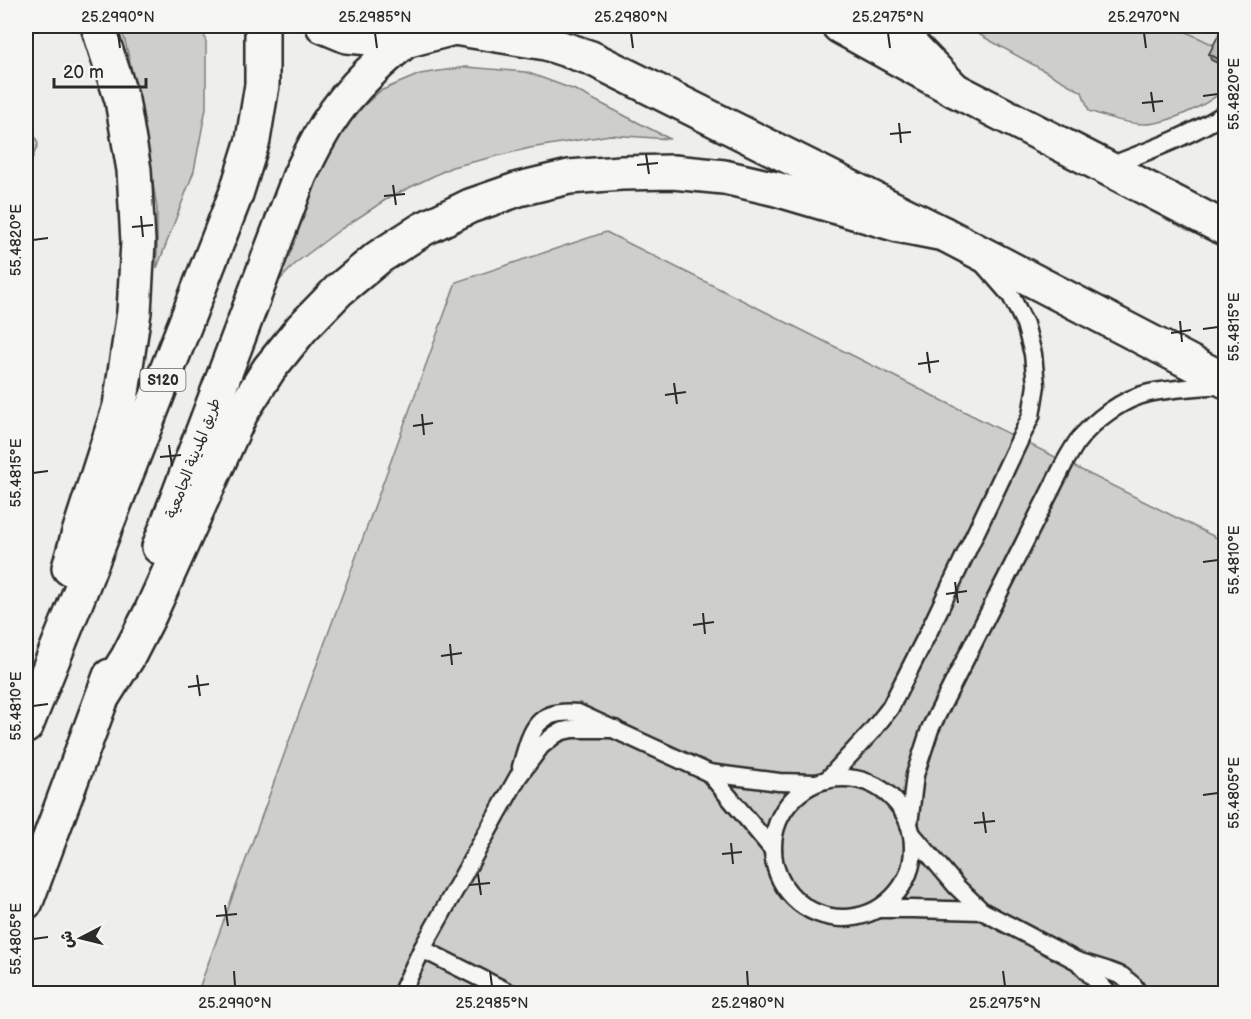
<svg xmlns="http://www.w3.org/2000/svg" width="1251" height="1019" viewBox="0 0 1251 1019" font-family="'Balsamiq Sans','Playpen Sans Arabic',sans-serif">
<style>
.built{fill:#dededb}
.green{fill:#cececa;stroke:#7c7c7a;stroke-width:1.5}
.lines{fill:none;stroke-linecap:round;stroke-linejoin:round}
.lane-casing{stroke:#2b2b2b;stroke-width:21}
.secondary-casing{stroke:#2b2b2b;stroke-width:38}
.primary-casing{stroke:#2b2b2b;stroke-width:38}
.lane{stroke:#f6f6f2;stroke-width:16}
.secondary{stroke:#f6f6f2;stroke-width:33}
.primary{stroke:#f6f6f2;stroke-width:33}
.wall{fill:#a0a09d;stroke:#2b2b2b;stroke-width:1.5}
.building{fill:#babab7;stroke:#2b2b2b;stroke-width:1.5}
.ticks{fill:none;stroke:#2b2b2b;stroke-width:2}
.labels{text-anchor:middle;stroke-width:4.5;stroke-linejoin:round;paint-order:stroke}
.shield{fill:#f6f6f2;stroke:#686867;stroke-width:1.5}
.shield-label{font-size:14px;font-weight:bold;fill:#2b2b2b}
.street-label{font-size:15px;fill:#2b2b2b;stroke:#f6f6f2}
.neatline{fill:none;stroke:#2b2b2b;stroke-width:2}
.ticks-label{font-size:15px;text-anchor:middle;fill:#2b2b2b}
</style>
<rect width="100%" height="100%" fill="#eeeeea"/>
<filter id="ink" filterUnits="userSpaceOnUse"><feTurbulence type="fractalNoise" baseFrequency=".0167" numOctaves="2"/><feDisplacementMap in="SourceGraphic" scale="12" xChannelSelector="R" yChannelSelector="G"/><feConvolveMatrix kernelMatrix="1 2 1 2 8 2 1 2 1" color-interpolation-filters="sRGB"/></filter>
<g filter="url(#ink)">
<!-- built -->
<path class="built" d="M 1174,26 L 1225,26 L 1225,67 L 1217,47 Z"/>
<!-- green -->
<g class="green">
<path d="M 120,26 L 202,26 L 206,42 L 206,108 L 194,171 L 157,268 L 157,209 L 143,119 L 125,41 Z"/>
<path d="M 964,26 L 1174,26 L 1218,47 L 1225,67 L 1225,88 C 1211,104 1167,124 1145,124 C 1126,124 1107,117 1089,111 L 1082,92 Z"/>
<path d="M 466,67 L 526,72 L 575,90 L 670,139 L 610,135 L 530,148 L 452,167 L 390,197 L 341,229 L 297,262 L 275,285 L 321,161 L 347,121 L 380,91 L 420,74 Z"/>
<path d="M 26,112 L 38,144 L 26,175 Z"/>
<path d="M 606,232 L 1225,542 L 1225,993 L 197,994 L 456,282 Z"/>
</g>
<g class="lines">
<!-- lane casing -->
<g class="lane-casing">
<g id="lane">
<path d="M 1107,167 C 1148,151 1188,137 1226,113"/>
<path d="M 521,767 C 531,732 535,708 578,713 L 709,773 L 779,782 L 815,783"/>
<path d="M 709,773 L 773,850"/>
<circle cx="843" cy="848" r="70"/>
<path d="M 827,780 L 872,731 L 890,708 L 929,631 L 1031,416 L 1036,385 L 1033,354 L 1025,324 L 1011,296 L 984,265"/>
<path d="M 909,824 L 915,775 L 930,729 L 1065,462 C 1069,455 1073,448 1077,442 C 1094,420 1122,399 1149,393 C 1174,388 1199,387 1224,385"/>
<path d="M 912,834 L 957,887 L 982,911 L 1077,961 L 1106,970 L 1122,976 L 1134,986 L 1139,994"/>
<path d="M 879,909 L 913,909 L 982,911"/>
<path d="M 422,949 L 512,994"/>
<path d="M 1080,964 L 1109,994"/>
<path d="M 401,994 L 422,949 L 518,777 L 541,746 L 556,734 L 563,731 L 572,729 L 615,729"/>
</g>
</g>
<!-- secondary casing -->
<g class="secondary-casing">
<g id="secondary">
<path d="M 839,26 L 955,90 L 1226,229"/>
<path d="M 454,28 L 546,43 L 591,58 L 944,234 L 1226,381"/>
</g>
</g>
<!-- primary casing -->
<g class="primary-casing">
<g id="primary">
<path d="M 323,26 L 347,36 L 405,41 L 454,28 L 459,26"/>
<path d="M 893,26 L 955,90"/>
<path d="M 159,547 L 300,175 C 306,163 312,150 319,138 C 340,99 371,69 405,41"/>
<path d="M 69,568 L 78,536 L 120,406 L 134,312 L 138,242 L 134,170 L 122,100 L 98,26"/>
<path d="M 102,698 L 128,657 L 150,614 L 241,413 L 269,369 L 302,328 L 339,290 L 379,257 L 423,229 L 470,206 L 519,189 L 569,177 L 621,173 L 673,172 L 724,177 L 776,189 L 898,225 L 944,234"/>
<path d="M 26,726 L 86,577 L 236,194 L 253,140 L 262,85 L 262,26"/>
<path d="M 26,902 L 110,676"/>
</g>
</g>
<!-- lane -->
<use href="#lane" class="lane"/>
<!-- secondary -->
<use href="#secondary" class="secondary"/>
<!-- primary -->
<use href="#primary" class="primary"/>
</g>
<!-- wall -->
<path class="wall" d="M 1226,35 L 1226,67 L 1211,60 L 1209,54 Z"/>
<!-- building -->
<path class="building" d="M 1220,32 L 1226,35 L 1226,63 L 1209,54 Z"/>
</g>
<!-- ticks -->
<path class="ticks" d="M 118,33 L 120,48M 375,33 L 377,48M 631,33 L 633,48M 888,33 L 890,48M 1144,33 L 1146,48M 1151,92 L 1154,112M 1203,96 L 1218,94M 1142,103 L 1163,101M 899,123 L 901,143M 890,134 L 911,132M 646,154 L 649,174M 637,165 L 658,163M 393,185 L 396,205M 384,196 L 405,194M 141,216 L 143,237M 132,227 L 153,225M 33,240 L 48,238M 1180,321 L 1182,342M 1203,329 L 1218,327M 1171,333 L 1191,330M 927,352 L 930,373M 918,364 L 939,361M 674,383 L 677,404M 665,395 L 686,392M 422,414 L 424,435M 413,426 L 433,423M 169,445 L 172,466M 160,457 L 181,455M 33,473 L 48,471M 1203,562 L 1218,560M 955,582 L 958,603M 946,594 L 967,591M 703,613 L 705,634M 693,625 L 714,622M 450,644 L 452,665M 441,656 L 462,653M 197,675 L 200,696M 188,687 L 209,684M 33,706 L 48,704M 1203,795 L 1218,793M 983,812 L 986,833M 974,823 L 995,821M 731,843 L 733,864M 722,854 L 742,852M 478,874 L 481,895M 469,885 L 490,883M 225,905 L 228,926M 216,916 L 237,914M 33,939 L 48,937M 234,971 L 235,986M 490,971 L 492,986M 747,971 L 748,986M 1003,971 L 1005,986"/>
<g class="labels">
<!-- shield labels -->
<rect class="shield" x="140.5" y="369" width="45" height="22" rx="4.5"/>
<g class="shield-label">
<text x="163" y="385">S120</text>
</g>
<!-- street labels -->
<g class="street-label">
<text transform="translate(193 458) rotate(-69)" y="5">طريق المدينة الجامعية</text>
</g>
</g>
<!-- margin -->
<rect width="1251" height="1019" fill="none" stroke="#f6f6f2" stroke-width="66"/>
<!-- north arrow -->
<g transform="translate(81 938) rotate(263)" stroke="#f6f6f2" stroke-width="4.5" paint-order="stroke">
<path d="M0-4.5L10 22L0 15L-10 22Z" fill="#2b2b2b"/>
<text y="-9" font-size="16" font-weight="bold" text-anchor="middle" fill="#2b2b2b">ش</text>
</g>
<!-- scale -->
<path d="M54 78v9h92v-9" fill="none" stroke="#2b2b2b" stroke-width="3"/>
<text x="63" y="78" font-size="18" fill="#2b2b2b" stroke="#f6f6f2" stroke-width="4.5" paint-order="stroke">20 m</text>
<rect x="33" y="33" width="1185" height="953" class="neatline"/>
<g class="ticks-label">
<text x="118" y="22">25.2990°N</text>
<text x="375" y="22">25.2985°N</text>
<text x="631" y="22">25.2980°N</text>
<text x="888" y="22">25.2975°N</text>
<text x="1144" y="22">25.2970°N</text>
<text transform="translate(1234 94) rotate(-90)" y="5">55.4820°E</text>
<text transform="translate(16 240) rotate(-90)" y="5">55.4820°E</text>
<text transform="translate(1234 327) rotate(-90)" y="5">55.4815°E</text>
<text transform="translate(16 473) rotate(-90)" y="5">55.4815°E</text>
<text transform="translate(1234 560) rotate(-90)" y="5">55.4810°E</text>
<text transform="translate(16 706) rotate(-90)" y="5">55.4810°E</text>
<text transform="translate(1234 793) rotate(-90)" y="5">55.4805°E</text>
<text transform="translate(16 939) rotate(-90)" y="5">55.4805°E</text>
<text x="235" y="1008">25.2990°N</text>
<text x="492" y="1008">25.2985°N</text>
<text x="748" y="1008">25.2980°N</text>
<text x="1005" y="1008">25.2975°N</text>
</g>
</svg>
